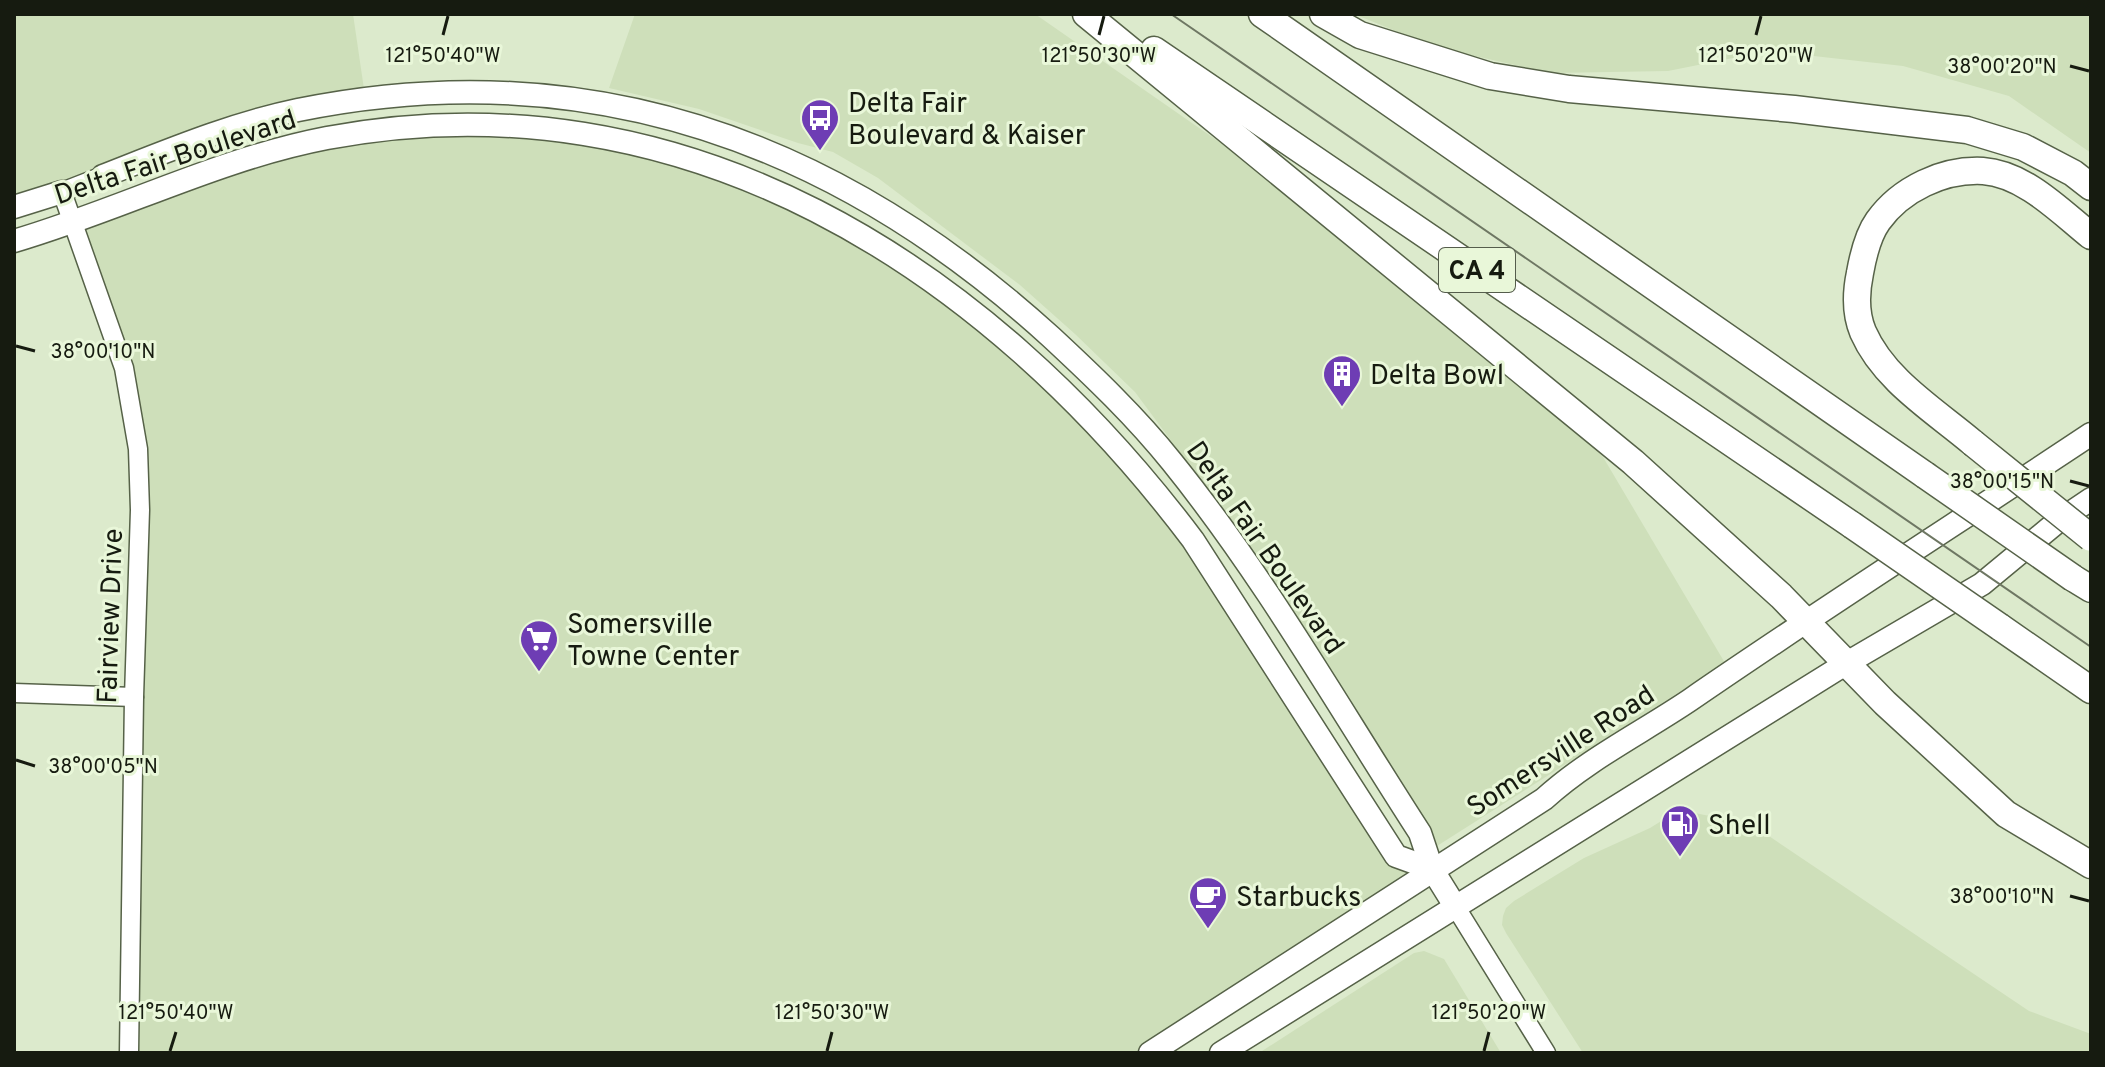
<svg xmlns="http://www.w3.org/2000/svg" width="2105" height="1067" viewBox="0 0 2105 1067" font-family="Overpass,sans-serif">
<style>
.built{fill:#cedfba}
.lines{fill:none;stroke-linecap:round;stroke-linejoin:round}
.minor-casing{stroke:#566248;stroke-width:21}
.major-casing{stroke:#566248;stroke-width:25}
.highway-casing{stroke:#566248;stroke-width:29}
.minor{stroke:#fff;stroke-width:18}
.major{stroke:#fff;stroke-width:22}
.highway{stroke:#fff;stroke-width:26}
.tram{stroke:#6e7763;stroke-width:2}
.highway-bridge-casing{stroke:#566248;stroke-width:29;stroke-linecap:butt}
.highway-bridge{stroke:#fff;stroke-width:26}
.ticks{fill:none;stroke:#161b10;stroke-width:3}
.labels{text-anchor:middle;stroke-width:6;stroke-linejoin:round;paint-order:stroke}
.shield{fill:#e9f7d9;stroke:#555d4c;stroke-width:2}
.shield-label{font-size:26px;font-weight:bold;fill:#161b10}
.poi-label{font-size:28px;fill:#161b10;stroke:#e9f7d9;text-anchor:start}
.street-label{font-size:28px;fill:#161b10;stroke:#e9f7d9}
.ticks-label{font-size:20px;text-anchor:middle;fill:#161b10;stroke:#e9f7d9;stroke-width:6;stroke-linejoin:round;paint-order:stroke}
</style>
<rect width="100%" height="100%" fill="#dceacc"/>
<!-- built -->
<g class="built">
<path d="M 14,14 L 353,14 L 365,96 L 14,198 Z"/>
<path d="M 635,14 L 1035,14 L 1238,155 L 1578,430 L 1603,457 L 1725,663 L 1437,846 L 1175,446 L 1135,392 L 1075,334 L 1020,285 L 878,178 L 833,152 L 798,143 L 699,109 L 609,88 Z"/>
<path d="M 1354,14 L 2091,14 L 2091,153 L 2009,96 L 1903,66 L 1768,51 L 1668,71 L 1551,73 L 1435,47 Z"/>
<path d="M 388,130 L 638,145 L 895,254 L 1123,456 L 1395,856 L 1432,869 L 1150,1053 L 129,1053 L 138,449 L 73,222 L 134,199 Z"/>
<path d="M 1679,810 L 1751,824 L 2029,1011 L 2091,1034 L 2091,1053 L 1583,1053 L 1506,933 L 1502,925 L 1503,916 L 1506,908 L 1514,901 L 1584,858 L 1650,828 Z"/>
<path d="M 1424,951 L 1444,959 L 1501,1053 L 1259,1053 L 1414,953 Z"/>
</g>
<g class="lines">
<!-- minor casing -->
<g class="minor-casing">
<g id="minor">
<path d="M 103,176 L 62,192 L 124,368 L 138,449 L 140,510 L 134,697 L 129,1053"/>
<path d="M 14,693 L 134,697"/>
<path d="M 1455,906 L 1546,1053"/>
</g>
</g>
<!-- major casing -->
<g class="major-casing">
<g id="major">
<path d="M 103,176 C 167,151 231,124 298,110 C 588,51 836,141 1051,337 C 1093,376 1136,417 1172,462 C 1265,577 1339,708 1420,833 L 1432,869 L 1455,906"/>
<path d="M 14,207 L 62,192"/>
<path d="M 14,241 C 120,210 218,159 327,138 C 683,71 986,265 1193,540 L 1396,856 L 1432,869"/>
<path d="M 1150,1053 L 1544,799 C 1588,759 1641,733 1690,700 C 1822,609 1957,523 2091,434"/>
<path d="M 1221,1053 L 1847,663 L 1982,584 L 2057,522 L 2091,499"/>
</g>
</g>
<!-- highway casing -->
<g class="highway-casing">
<g id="highway">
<path d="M 1086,14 L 1633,462 L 1781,596 L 1885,703 L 2006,814 L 2091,865"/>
<path d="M 1262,14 L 1925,475"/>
<path d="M 1323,14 L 1360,35 L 1490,76 L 1569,89 L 1794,109 L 1967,130 L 2023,147 L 2073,173 L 2091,187"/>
<path d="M 1154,50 L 1852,525"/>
<path d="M 1973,443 C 1934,410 1884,380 1863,332 C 1855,313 1856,292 1860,273 C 1863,256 1868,235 1878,221 C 1901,189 1943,169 1983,171 C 2025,174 2061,212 2091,236"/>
<path d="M 2073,578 L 2091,589"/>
<path d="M 2000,627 L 2091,690"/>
</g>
</g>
<!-- minor -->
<use href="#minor" class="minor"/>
<!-- major -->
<use href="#major" class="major"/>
<!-- highway -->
<use href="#highway" class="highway"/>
<!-- tram -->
<path class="tram" d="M 1171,14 L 2091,647"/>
<!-- highway-bridge casing -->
<g class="highway-bridge-casing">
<g id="highway-bridge">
<path d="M 1973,443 L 2091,538"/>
<path d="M 1925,475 L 2073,578"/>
<path d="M 1852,525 L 2000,627"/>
</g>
</g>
<!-- highway-bridge -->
<use href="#highway-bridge" class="highway-bridge"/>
</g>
<!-- ticks -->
<path class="ticks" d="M 443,35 L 448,16M 1099,35 L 1104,16M 1756,35 L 1761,16M 2070,66 L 2089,71M 16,346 L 35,351M 2070,481 L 2089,486M 16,760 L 35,766M 2070,896 L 2089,901M 170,1051 L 176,1032M 827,1051 L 832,1032M 1484,1051 L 1489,1032"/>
<!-- icons -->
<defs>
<g id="bus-pin" transform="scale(2)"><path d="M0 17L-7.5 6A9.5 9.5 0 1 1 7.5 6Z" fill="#6e3db4" stroke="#e9f7d9"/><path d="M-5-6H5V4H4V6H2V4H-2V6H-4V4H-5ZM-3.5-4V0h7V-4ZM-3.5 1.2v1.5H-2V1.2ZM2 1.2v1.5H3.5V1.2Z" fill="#fff"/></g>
<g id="building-pin" transform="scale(2)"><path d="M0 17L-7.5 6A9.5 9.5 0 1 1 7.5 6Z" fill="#6e3db4" stroke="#e9f7d9"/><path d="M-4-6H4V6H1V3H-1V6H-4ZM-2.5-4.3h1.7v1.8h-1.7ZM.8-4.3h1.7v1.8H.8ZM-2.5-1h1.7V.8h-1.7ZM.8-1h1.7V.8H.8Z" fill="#fff"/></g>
<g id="supermarket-pin" transform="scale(2)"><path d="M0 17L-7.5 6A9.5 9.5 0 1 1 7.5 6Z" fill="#6e3db4" stroke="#e9f7d9"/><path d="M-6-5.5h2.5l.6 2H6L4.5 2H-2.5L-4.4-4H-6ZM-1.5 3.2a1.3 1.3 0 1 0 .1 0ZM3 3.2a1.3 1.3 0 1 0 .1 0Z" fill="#fff"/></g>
<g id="fuel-pin" transform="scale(2)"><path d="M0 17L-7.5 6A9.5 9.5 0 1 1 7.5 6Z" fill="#6e3db4" stroke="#e9f7d9"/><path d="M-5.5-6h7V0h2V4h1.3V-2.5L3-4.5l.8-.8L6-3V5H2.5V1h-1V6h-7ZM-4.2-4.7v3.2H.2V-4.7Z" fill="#fff"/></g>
<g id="cafe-pin" transform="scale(2)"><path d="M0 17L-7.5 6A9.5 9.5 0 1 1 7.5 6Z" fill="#6e3db4" stroke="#e9f7d9"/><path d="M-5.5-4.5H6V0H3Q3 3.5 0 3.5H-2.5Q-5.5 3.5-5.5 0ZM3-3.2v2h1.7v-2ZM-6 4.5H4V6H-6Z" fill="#fff"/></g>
</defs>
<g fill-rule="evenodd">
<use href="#bus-pin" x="820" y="118"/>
<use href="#building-pin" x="1342" y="374"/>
<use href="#supermarket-pin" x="539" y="639"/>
<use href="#fuel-pin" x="1680" y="824"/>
<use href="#cafe-pin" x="1208" y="896"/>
</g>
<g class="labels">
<!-- shield labels -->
<rect class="shield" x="1439" y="248" width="76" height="44" rx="6"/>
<g class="shield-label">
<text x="1477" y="279">CA 4</text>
</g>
<!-- poi labels -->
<g class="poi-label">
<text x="848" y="112">Delta Fair<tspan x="848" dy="32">Boulevard &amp; Kaiser</tspan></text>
<text x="1370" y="384">Delta Bowl</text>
<text x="567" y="633">Somersville<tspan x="567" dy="32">Towne Center</tspan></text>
<text x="1708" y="834">Shell</text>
<text x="1236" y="906">Starbucks</text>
</g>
<!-- street labels -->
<g class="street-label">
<text transform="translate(175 156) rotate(-18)" y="10">Delta Fair Boulevard</text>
<text transform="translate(1266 547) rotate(55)" y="10">Delta Fair Boulevard</text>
<text transform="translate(109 616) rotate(-88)" y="10">Fairview Drive</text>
<text transform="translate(1560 750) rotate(-33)" y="10">Somersville Road</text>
</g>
</g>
<g class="ticks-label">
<text x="443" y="62">121°50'40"W</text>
<text x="1099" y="62">121°50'30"W</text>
<text x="1756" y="62">121°50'20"W</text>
<text x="2002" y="73">38°00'20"N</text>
<text x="103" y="358">38°00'10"N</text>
<text x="2002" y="488">38°00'15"N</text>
<text x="103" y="773">38°00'05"N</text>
<text x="2002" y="903">38°00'10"N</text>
<text x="176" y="1019">121°50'40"W</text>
<text x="832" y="1019">121°50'30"W</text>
<text x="1489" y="1019">121°50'20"W</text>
</g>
<!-- border -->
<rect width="2105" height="1067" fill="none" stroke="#161b10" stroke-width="32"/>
</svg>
